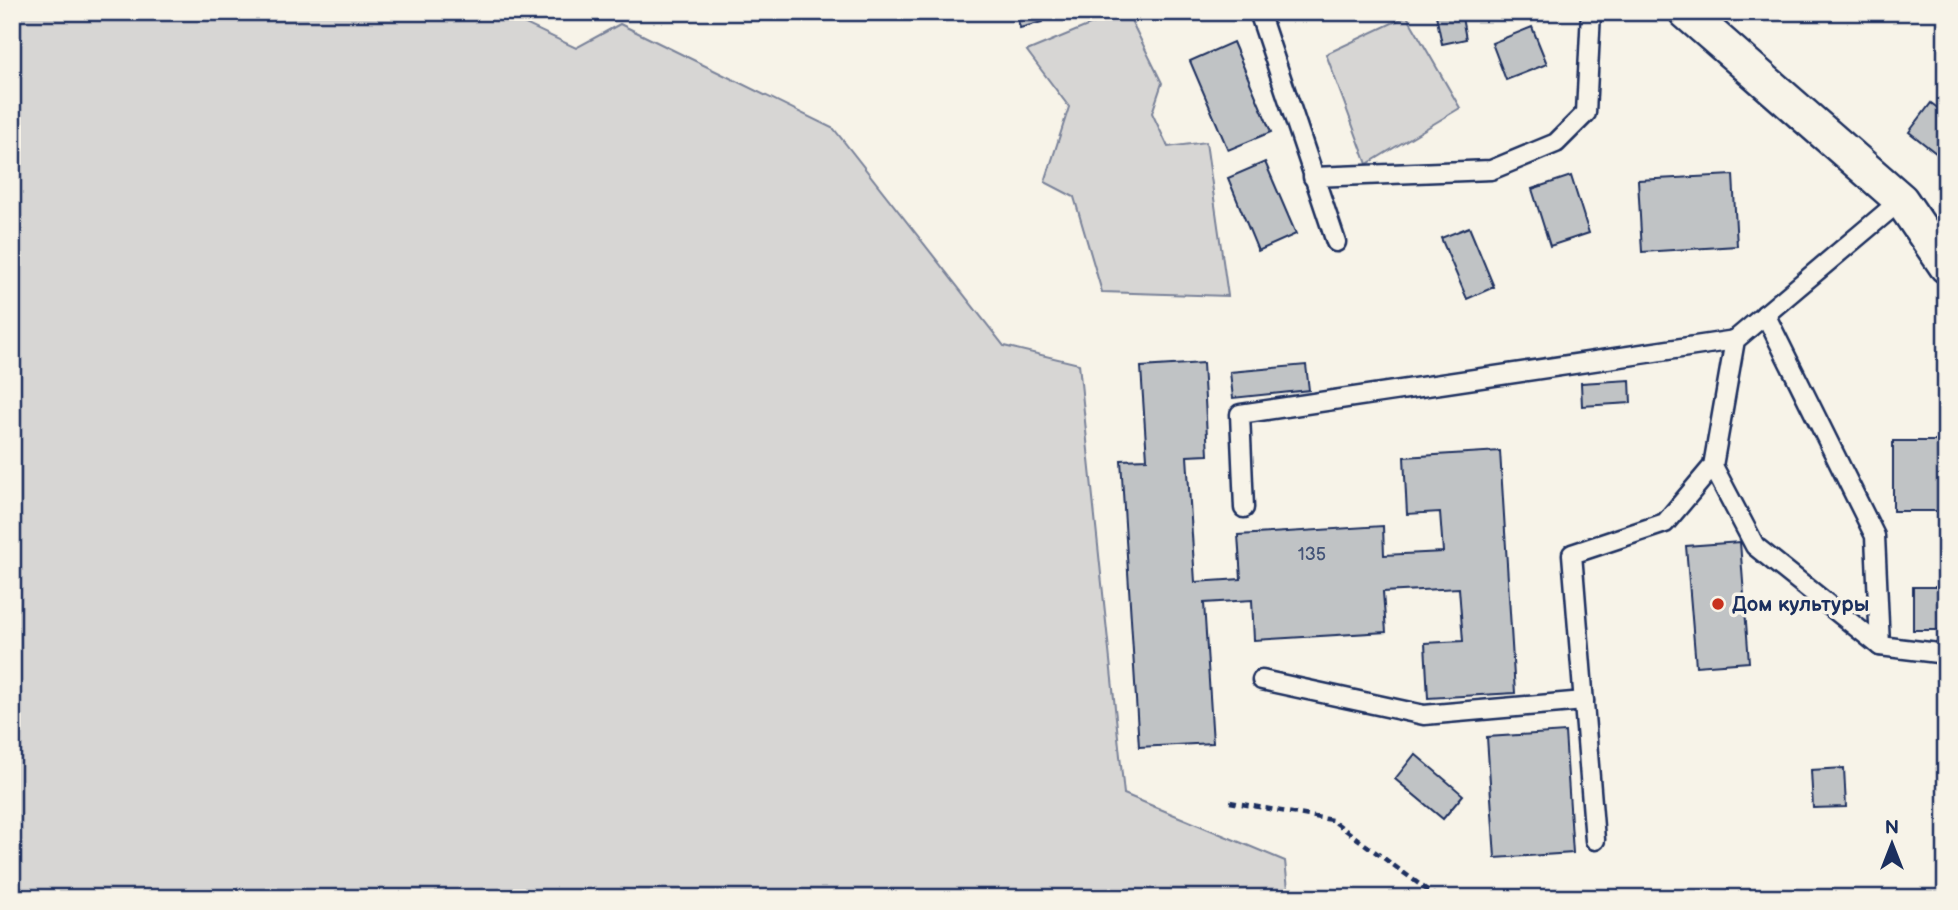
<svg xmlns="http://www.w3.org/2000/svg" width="1958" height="910" viewBox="0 0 1958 910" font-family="'Balsamiq Sans',sans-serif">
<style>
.green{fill:#d7d6d4;stroke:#798299;stroke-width:2}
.building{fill:#c0c3c5;stroke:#1b2f5e;stroke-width:2}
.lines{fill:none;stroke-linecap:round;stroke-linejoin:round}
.lane-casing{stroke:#1b2f5e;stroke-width:23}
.street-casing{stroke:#1b2f5e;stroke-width:38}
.path{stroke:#1b2f5e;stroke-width:4.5;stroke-dasharray:7 5;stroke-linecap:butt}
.lane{stroke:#f7f3e8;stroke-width:18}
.street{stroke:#f7f3e8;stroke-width:33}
.poi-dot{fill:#c8321e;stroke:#f7f3e8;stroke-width:2.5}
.labels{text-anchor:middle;stroke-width:7;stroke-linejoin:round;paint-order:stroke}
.number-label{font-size:18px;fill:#445478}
.poi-label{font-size:21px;font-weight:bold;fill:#1b2f5e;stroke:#f7f3e8;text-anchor:start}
</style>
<rect width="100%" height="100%" fill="#f7f3e8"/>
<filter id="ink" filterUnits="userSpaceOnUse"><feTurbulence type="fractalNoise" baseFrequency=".0143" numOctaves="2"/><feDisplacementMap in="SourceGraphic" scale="14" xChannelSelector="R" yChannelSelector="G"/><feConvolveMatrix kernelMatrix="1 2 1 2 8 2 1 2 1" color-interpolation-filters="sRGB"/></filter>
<g filter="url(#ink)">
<!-- green -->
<g class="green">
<path d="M 12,12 L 500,12 L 576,48 L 620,24 L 834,129 L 1004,346 L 1079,364 L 1124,794 L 1285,861 L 1289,898 L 12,898 Z"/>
<path d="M 1121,12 L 1127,12 L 1162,83 L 1152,113 L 1168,147 L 1206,142 L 1228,296 L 1102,292 L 1074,197 L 1045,182 L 1069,107 L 1027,51 Z"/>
<path d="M 1407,16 L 1460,108 L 1367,164 L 1326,54 Z"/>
</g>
<!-- building -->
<g class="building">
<path d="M 1016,12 L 1040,12 L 1042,22 L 1020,28 Z"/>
<path d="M 1451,12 L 1461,12 L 1466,39 L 1442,44 L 1436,15 Z"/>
<path d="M 1532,27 L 1547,64 L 1506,80 L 1492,43 Z"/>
<path d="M 1233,42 L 1271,132 L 1228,150 L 1190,61 Z"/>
<path d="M 1931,103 L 1946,114 L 1946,150 L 1941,157 L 1909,132 Z"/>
<path d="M 1265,162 L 1296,234 L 1258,251 L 1228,178 Z"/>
<path d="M 1733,175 L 1737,246 L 1642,252 L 1638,180 Z"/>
<path d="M 1571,176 L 1589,233 L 1550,246 L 1532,189 Z"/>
<path d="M 1469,227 L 1494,287 L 1467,299 L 1441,238 Z"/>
<path d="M 1203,363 L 1208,455 L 1187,456 L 1195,582 L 1241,579 L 1238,535 L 1383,526 L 1384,555 L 1443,552 L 1440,512 L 1407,514 L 1404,457 L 1500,451 L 1515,693 L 1428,698 L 1425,643 L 1463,641 L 1459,588 L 1383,592 L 1386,632 L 1254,640 L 1252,600 L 1204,603 L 1213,743 L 1139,747 L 1121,460 L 1147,459 L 1141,367 Z"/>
<path d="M 1306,365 L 1309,390 L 1233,398 L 1230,372 Z"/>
<path d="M 1630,380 L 1631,403 L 1582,406 L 1581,383 Z"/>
<rect x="1893" y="441" width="53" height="70"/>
<path d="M 1740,542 L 1749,662 L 1696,666 L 1686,546 Z"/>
<rect x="1913" y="587" width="33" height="43"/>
<path d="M 1565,732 L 1573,853 L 1495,858 L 1487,737 Z"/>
<path d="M 1415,754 L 1463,795 L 1443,819 L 1395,779 Z"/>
<path d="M 1844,768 L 1846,807 L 1813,808 L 1811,770 Z"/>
</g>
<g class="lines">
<!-- lane casing -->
<g class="lane-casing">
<g id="lane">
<path d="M 1259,12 L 1336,242"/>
<path d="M 1313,177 L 1491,170 L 1556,143 L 1586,113 L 1591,12"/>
<path d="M 1765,314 L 1875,536 L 1880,646"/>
<path d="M 1713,466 L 1755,546 L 1880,646 L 1946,654"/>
<path d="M 1244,508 L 1240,414 L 1735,340"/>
<path d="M 1262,680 L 1424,715 L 1584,701"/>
<path d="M 1595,840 L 1572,554 L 1665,523 L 1713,466 L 1735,340 L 1901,200"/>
</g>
</g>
<!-- street casing -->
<g class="street-casing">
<path id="street" d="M 1686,12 L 1901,200 L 1946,266"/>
</g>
<!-- path -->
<path class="path" d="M 1230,802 L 1332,820 L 1438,898"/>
<!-- lane -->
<use href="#lane" class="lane"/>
<!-- street -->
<use href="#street" class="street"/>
</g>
</g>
<!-- markers -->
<circle class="poi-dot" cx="1718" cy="604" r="7"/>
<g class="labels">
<!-- number labels -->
<g class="number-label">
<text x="1312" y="560">135</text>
</g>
<!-- poi labels -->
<g class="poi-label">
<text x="1732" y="611">Дом культуры</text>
</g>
</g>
<!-- margin -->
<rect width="1958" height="910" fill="none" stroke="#f7f3e8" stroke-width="42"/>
<rect x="21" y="21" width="1916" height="868" fill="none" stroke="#1b2f5e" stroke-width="2.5" filter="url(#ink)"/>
<!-- north arrow -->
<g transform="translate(1892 844)" stroke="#f7f3e8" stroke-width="5" paint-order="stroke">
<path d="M0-5L12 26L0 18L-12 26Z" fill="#1b2f5e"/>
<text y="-10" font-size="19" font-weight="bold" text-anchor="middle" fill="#1b2f5e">N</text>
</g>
</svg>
